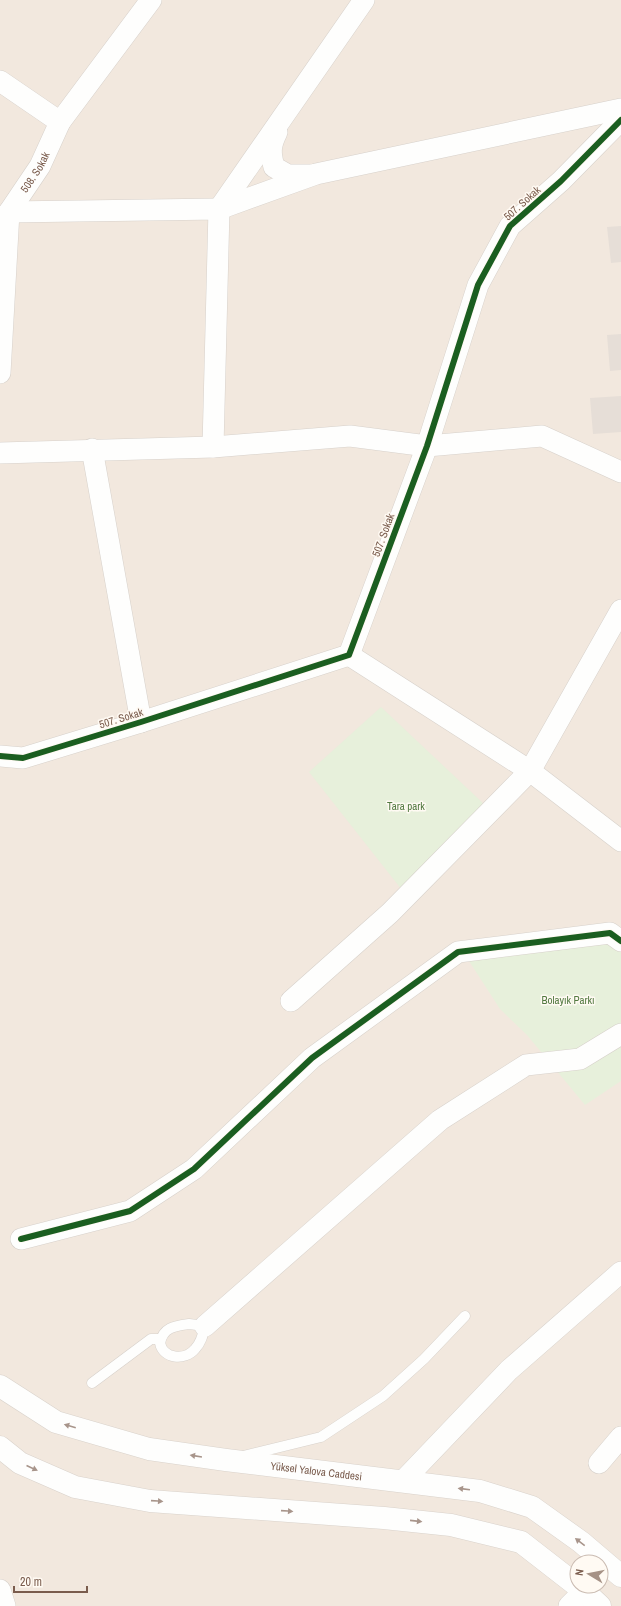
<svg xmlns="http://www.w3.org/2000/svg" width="621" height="1606" viewBox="0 0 621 1606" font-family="'Archivo Narrow',sans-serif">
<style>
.residential{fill:#f2e8de;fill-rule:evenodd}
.green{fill:#e7f0db}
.building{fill:#e6ded7}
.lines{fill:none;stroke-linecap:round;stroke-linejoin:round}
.service-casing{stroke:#d7d1cb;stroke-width:11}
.minor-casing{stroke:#d7d1cb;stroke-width:22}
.secondary-casing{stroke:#d9d2cb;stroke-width:23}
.service{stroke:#fefefd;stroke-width:10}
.minor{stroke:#fefefd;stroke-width:21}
.secondary{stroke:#fefefd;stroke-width:22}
.cycleway-casing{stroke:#fffaf3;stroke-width:8}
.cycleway{stroke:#1b5e20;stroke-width:6}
.oneway{fill:#a8958b}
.labels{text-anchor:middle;stroke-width:3;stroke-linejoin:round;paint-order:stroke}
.street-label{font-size:11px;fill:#7a5c4d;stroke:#fffaf3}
.park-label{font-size:11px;fill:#537a41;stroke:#fffaf3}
</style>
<rect width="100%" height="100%" fill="#f9f5f0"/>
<!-- residential -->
<path class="residential" d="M 0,0 L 621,0 L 621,1606 L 0,1606 ZM 577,1562 L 601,1562 L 601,1586 L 577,1586 Z"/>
<!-- green -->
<g class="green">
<path d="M 381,707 L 485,805 L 402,890 L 309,772 Z"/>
<path d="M 610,940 L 621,949 L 621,1081 L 585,1105 L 527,1035 L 500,1009 L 469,961 Z"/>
</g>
<!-- building -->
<g class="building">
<path d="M 621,226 L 621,262 L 611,263 L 607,227 Z"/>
<path d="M 621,334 L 621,370 L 610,371 L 607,335 Z"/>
<path d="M 621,396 L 621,432 L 593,434 L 590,398 Z"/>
</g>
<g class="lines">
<!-- service casing -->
<g class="service-casing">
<g id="service">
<path d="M 189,1324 L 205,1326 C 203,1335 201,1343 195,1349 C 185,1361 163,1359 160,1343 C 163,1327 175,1326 189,1324 Z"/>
<path d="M 92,1383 L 151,1339 L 160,1339"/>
<path d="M 243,1456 L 321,1437 L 383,1396 L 424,1359 L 465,1316"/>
</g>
</g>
<!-- minor casing -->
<g class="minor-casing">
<g id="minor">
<path d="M 0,81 L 60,122"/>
<path d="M 277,132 C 270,146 270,152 274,167 L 288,175 L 310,175"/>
<path d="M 219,209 L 316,174 L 621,109"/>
<path d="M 219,209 L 364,0"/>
<path d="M 9,212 L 219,209 L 213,447"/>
<path id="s1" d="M 0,373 L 9,212 L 40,166 L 60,122 L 151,0"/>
<path d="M 92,449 L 141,722"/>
<path d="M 0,453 L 213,447 L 350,436 L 427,446 L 542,436 L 621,472"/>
<path d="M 349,655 L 530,771 L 621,841"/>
<path d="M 0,756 L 23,758 L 141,722 L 349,655 L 427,446 L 478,285 L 510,226 L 561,181 L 621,120"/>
<path d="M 291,1001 L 390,913 L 530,771 L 621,610"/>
<path d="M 21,1239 L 130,1211 L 194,1169 L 312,1058 L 458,952 L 610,933 L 621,941"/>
<path d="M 205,1326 L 440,1120 L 526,1065 L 580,1059 L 621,1034"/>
<path d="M 599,1463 L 621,1437"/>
<path d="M 403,1481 L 509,1370 L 621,1272"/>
<path d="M 0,1590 L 5,1606"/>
<path d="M 569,1606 L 584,1591"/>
</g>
</g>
<!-- secondary casing -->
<g class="secondary-casing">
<g id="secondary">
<path id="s2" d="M 0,1386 L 56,1422 L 149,1449 L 226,1460 L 480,1491 L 532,1507 L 581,1542 L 621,1576"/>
<path d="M 0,1447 L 20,1463 L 75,1487 L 150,1501 L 384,1518 L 451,1525 L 521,1542 L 584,1591 L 600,1606"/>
</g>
</g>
<!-- service -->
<use href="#service" class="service"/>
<!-- minor -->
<use href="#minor" class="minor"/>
<!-- secondary -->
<use href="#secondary" class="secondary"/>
<!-- cycleway casing -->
<g class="cycleway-casing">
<g id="cycleway">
<path d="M 0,756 L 23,758 L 141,722 L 349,655 L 427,446 L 478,285 L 510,226 L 561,181 L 621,120"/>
<path d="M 21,1239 L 130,1211 L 194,1169 L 312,1058 L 458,952 L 610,933 L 621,941"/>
</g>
</g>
<!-- cycleway -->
<use href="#cycleway" class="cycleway"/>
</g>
<!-- one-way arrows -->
<defs><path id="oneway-solid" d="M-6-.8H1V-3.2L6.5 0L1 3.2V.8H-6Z"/></defs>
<g class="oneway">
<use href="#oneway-solid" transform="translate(70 1426) rotate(-164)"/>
<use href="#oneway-solid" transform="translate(196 1456) rotate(-171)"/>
<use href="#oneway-solid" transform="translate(32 1468) rotate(24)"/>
<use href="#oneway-solid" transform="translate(464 1489) rotate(-173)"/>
<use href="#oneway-solid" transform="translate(157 1501) rotate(4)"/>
<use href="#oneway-solid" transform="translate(287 1511) rotate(4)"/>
<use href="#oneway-solid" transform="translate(416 1521) rotate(6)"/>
<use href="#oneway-solid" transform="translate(580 1542) rotate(-142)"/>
</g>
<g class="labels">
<!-- street labels -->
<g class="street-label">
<text dy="4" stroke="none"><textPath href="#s1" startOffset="209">508. Sokak</textPath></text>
<text transform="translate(522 203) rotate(-42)" y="4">507. Sokak</text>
<text transform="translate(383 535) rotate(-70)" y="4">507. Sokak</text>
<text transform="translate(121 718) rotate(-17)" y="4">507. Sokak</text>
<text dy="4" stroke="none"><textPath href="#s2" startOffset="332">Yüksel Yalova Caddesi</textPath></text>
</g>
<!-- park labels -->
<g class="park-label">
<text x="406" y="810">Tara park</text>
<text x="568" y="1004">Bolayık Parkı</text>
</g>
</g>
<!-- north arrow -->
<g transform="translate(589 1574) rotate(280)"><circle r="19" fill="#fffaf3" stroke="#cabbb1"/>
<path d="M0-3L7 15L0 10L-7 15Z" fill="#a69286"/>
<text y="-6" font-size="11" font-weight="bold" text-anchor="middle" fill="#7a5c4d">N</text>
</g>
<!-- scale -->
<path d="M14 1586v6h73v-6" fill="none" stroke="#7a5c4d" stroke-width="2"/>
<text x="20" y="1586" font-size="12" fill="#7a5c4d" stroke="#fffaf3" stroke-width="3" paint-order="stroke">20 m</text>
</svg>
